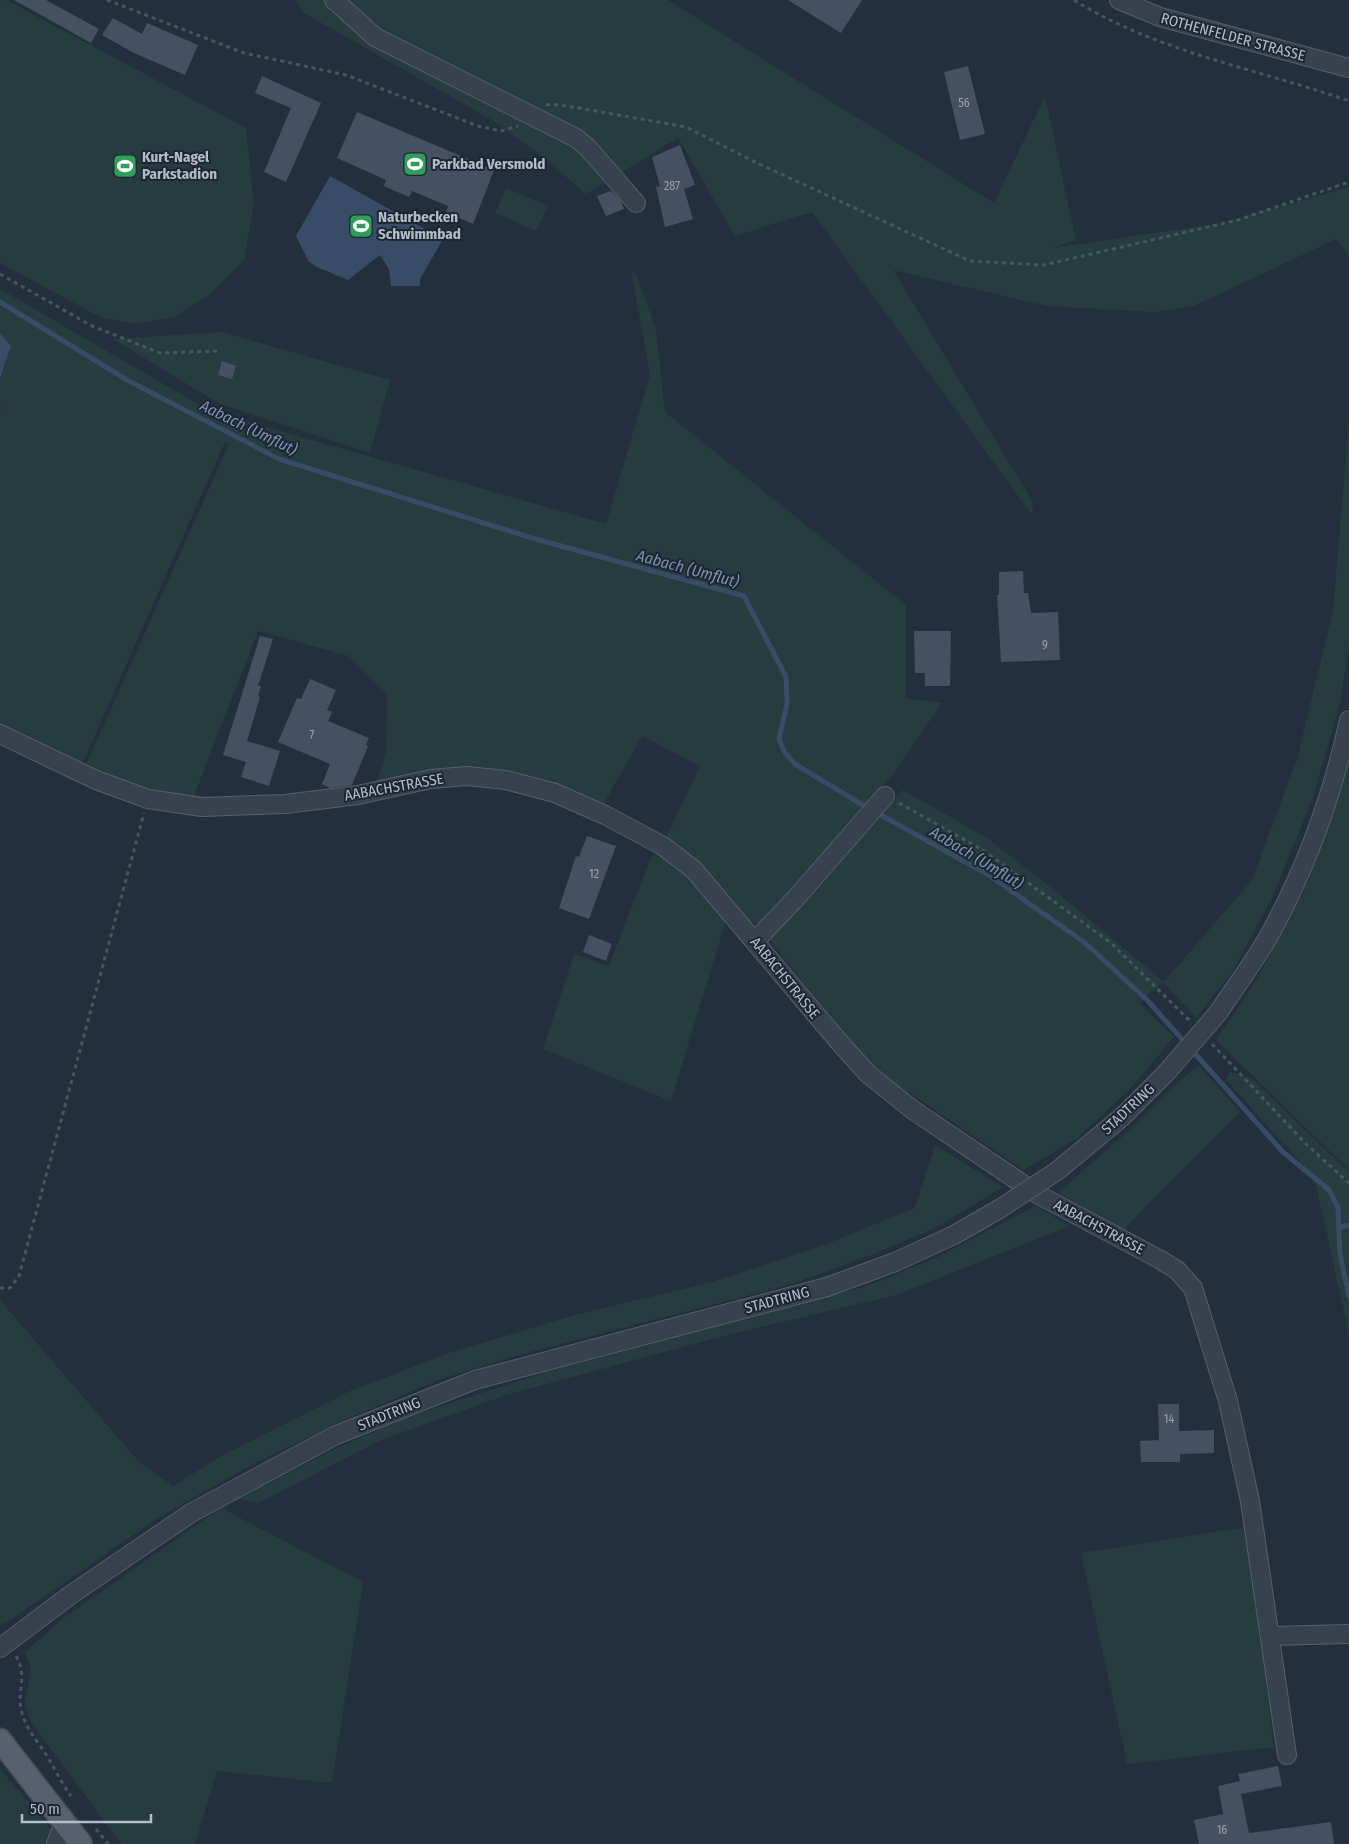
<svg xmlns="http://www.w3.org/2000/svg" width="1349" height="1844" viewBox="0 0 1349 1844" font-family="'Fira Sans Condensed',sans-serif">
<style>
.green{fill:#263c3f}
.water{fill:#394c67}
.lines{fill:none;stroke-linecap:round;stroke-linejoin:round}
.stream{stroke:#394c67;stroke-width:5}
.building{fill:#455162}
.minor-casing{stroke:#565f6c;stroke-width:20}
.major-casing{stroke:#414a57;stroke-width:25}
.path{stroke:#44595c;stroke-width:3;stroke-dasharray:4 4;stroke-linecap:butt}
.minor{stroke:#38414e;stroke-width:18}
.major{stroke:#56606e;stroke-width:22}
.minor-bridge-casing{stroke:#565f6c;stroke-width:20;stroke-linecap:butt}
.minor-bridge{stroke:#38414e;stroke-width:18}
.labels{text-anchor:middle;stroke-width:4;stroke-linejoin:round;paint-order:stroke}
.number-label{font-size:12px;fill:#98a1af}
.street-label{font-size:15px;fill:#b4bcc9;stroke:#1d2633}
.poi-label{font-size:15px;font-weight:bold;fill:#b4bcc9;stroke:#1d2633;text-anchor:start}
.water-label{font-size:16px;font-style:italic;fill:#7c92b1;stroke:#1d2633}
</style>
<rect width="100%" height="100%" fill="#242f3e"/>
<!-- green -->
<g class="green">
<path d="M 0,0 L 6,0 L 246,128 L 254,204 L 244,260 L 208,296 L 174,317 L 135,324 L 100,317 L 0,263 Z"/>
<path d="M 295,0 L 668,0 L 994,203 L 1045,96 L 1076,240 L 1053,248 L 1222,223 L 1349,187 L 1349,255 L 1336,239 L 1194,306 L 1154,312 L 1047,306 L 893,270 L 1033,502 L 1032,515 L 812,212 L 735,236 L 678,138 L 586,194 L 538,153 L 490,119 L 304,13 Z"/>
<path d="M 506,188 L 548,206 L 536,231 L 495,213 Z"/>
<path d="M 631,270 L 637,276 L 656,330 L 665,412 L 906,605 L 906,698 L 942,703 L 894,773 L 763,924 L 745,920 L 665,840 L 700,766 L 642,736 L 602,807 L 529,782 L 376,787 L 386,752 L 387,694 L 349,656 L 258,631 L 192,801 L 135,789 L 85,767 L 229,444 L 225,442 L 82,765 L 0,725 L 0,413 L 5,400 L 0,411 L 0,378 L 11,346 L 0,333 L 0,289 L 210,411 L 606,524 L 650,375 Z"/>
<path d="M 222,332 L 390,380 L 370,453 L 220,404 L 113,339 Z"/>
<path d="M 1349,420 L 1349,646 L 1341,699 L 1314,795 L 1274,894 L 1233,971 L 1196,1018 L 1163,982 L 1139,1003 L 1174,1037 L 1129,1090 L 1076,1139 L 1024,1170 L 871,1067 L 766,936 L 903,790 L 987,838 L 1053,889 L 1164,982 L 1252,880 L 1297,759 L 1333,611 Z"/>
<path d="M 1349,755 L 1349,1170 L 1216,1040 L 1257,979 L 1307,885 Z"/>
<path d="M 659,852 L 680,866 L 727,917 L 671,1101 L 543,1049 L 574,954 L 609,966 L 651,857 Z"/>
<path d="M 1199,1065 L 1240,1112 L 1123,1230 L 1058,1192 L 1123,1136 L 1171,1088 Z"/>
<path d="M 1230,1072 L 1250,1077 L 1349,1172 L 1349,1335 L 1314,1177 L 1226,1080 Z"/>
<path d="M 935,1145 L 1003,1187 L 935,1228 L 874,1254 L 789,1285 L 518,1355 L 438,1380 L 338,1423 L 253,1464 L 158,1518 L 3,1625 L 0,1623 L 0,1300 L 139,1462 L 173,1486 L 221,1456 L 350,1391 L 449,1353 L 575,1315 L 712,1282 L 824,1245 L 915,1208 Z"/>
<path d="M 1035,1206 L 1070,1226 L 896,1295 L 727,1335 L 506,1395 L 381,1440 L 258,1503 L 239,1499 L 329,1452 L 402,1419 L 546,1372 L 867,1286 L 936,1258 Z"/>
<path d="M 221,1508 L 363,1582 L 332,1783 L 217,1771 L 195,1844 L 121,1844 L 31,1722 L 25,1703 L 31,1669 L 25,1652 L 66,1616 Z"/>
<path d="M 1247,1527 L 1274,1747 L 1127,1764 L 1081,1553 Z"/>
<path d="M 0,1769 L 51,1829 L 46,1844 L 0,1844 Z"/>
</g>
<!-- water -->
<g class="water">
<path d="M 330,176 L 443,239 L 420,279 L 420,286 L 391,286 L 389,269 L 380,255 L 348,280 L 317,267 L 309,262 L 296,236 Z"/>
<path d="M 0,333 L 11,346 L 0,378 Z"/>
</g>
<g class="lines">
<!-- stream -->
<g class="stream">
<path d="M 0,302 L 127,380 L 279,459 L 532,538 L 744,596 L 786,677 L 787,704 L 779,739 L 785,753 L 795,764 L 861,804 L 987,874 L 1084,942 L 1147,1000 L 1283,1152 L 1329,1190 L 1338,1207 L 1340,1254 L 1349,1296"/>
<path d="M 1340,1227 L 1349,1225"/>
</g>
</g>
<!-- building -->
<g class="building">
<path d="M 14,0 L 46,0 L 99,29 L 91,43 Z"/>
<path d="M 788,0 L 862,0 L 841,33 Z"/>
<path d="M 113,18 L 142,34 L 147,23 L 198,45 L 185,75 L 134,53 L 102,35 Z"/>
<path d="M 968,66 L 985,134 L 960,140 L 944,72 Z"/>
<path d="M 262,76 L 321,103 L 286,182 L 264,172 L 291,108 L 255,93 Z"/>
<path d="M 357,112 L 494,170 L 473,224 L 446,212 L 448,206 L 412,191 L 409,197 L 384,186 L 386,180 L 337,158 Z"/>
<path d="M 680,145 L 695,185 L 684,189 L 693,219 L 665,227 L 656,187 L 660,186 L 652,157 Z"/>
<path d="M 611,191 L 621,201 L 624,209 L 606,216 L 597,196 Z"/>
<path d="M 222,361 L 236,366 L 232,379 L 218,375 Z"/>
<path d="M 1023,571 L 1024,593 L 1028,593 L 1031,613 L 1058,612 L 1060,660 L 1001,662 L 997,595 L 999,595 L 999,572 Z"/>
<path d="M 914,631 L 951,631 L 950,686 L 925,686 L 925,673 L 915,673 Z"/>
<path d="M 260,636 L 273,639 L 258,686 L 261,686 L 258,696 L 260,697 L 247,741 L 280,751 L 269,786 L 241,777 L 246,762 L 223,755 Z"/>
<path d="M 310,679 L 336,690 L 327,710 L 332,712 L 328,721 L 369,738 L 366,745 L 368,746 L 352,785 L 330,788 L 322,784 L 330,764 L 278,742 L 297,698 L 301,699 Z"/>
<path d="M 587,836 L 616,846 L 589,919 L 559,908 L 576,856 L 579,857 Z"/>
<path d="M 589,935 L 612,944 L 606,961 L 583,952 Z"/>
<path d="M 1158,1404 L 1179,1404 L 1179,1431 L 1214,1430 L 1214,1453 L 1180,1454 L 1180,1462 L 1141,1462 L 1140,1441 L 1159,1440 Z"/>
<path d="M 1278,1766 L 1282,1786 L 1241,1794 L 1249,1833 L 1331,1822 L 1334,1844 L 1199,1844 L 1194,1820 L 1223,1814 L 1218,1786 L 1240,1781 L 1238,1774 Z"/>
</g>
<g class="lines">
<!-- minor casing -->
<g class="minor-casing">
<g id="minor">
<path d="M 334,0 L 375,37 L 576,138 L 588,148 L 636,203"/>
<path d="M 1119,0 L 1160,17 L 1349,68"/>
<path d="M 0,734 L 96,780 L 148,799 L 202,807 L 285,804 L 358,795 L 431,779 L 467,776 L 506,780 L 555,793 L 605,815 L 663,846 L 694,870 L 840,1043 L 868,1074 L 913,1110 L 1039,1195 L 1159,1259 L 1177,1270 L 1193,1288 L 1228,1401 L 1250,1501 L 1287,1755"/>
<path d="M 755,941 L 796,898 L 885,796"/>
<path d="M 1218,1013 C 1235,987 1255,961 1270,934 C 1306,868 1333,793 1349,720"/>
<path d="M 1057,1171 L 1122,1117 L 1166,1073"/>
<path d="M 1271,1636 L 1349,1634"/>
<path d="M 0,1648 L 69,1596 L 191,1513 L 334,1436 L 475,1380 L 827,1287 L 895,1262 L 954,1235 L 1001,1208"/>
<path d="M 56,1844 L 64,1822"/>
</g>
</g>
<!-- major casing -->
<g class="major-casing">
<path id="major" d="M 0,1740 L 81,1844"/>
</g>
<!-- path -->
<g class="path">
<path d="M 107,0 L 244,53 L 346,75 L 478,126 L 501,131 L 518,126"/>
<path d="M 1074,0 C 1157,52 1258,69 1349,101"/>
<path d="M 546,105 L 551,104 L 579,108 L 686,127 L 757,163 L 970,261 L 1044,265 L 1238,220 L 1349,182"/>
<path d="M 0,274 L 92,326 L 160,353 L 217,351"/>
<path d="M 899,803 L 983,850 L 1111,943 L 1191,1022"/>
<path d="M 1212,1044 L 1307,1145 L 1349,1183"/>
<path d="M 0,1288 L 10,1288 L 19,1276 L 144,813"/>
<path d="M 16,1656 C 28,1676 17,1690 21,1709 C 25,1728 37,1740 47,1756 C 55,1769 62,1784 71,1796"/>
<path d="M 96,1829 L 108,1844"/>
</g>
<!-- minor -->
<use href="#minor" class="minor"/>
<!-- major -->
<use href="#major" class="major"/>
<!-- minor-bridge casing -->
<g class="minor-bridge-casing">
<g id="minor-bridge">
<path d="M 1166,1073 L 1218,1013"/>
<path d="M 1001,1208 L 1057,1171"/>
</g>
</g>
<!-- minor-bridge -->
<use href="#minor-bridge" class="minor-bridge"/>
</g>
<!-- icons -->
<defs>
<g id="stadium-square" transform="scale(1.25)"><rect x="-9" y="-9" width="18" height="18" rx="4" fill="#2e9e5b" stroke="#1d2633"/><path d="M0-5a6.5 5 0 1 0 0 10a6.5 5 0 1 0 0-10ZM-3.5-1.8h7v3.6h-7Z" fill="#fff"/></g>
</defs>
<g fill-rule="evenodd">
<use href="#stadium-square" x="415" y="164"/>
<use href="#stadium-square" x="125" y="166"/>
<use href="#stadium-square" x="361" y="226"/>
</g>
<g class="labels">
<!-- number labels -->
<g class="number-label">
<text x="964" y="107">56</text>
<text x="672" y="190">287</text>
<text x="1045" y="649">9</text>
<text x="312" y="739">7</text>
<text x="594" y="878">12</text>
<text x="1169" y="1423">14</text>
<text x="1222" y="1834">16</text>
</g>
<!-- street labels -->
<g class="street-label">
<text transform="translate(1233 37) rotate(15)" y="5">ROTHENFELDER STRASSE</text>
<text transform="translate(394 787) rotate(-10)" y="5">AABACHSTRASSE</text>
<text transform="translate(785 978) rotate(51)" y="5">AABACHSTRASSE</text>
<text transform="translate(1128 1109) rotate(-43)" y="5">STADTRING</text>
<text transform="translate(1099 1227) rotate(28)" y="5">AABACHSTRASSE</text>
<text transform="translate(777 1300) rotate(-15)" y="5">STADTRING</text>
<text transform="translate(389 1414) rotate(-22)" y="5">STADTRING</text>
</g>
<!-- poi labels -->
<g class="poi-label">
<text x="142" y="162">Kurt-Nagel<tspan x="142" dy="17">Parkstadion</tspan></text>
<text x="432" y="169">Parkbad Versmold</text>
<text x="378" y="222">Naturbecken<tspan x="378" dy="17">Schwimmbad</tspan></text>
</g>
<!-- water labels -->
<g class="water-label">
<text transform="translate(249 427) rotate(26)" y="6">Aabach (Umflut)</text>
<text transform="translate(688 568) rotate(15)" y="6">Aabach (Umflut)</text>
<text transform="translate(977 857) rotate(31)" y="6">Aabach (Umflut)</text>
</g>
</g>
<!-- scale -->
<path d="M22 1814v8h129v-8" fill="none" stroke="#b4bcc9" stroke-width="2.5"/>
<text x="30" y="1814" font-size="15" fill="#b4bcc9" stroke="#1d2633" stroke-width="4" paint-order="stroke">50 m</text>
</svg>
